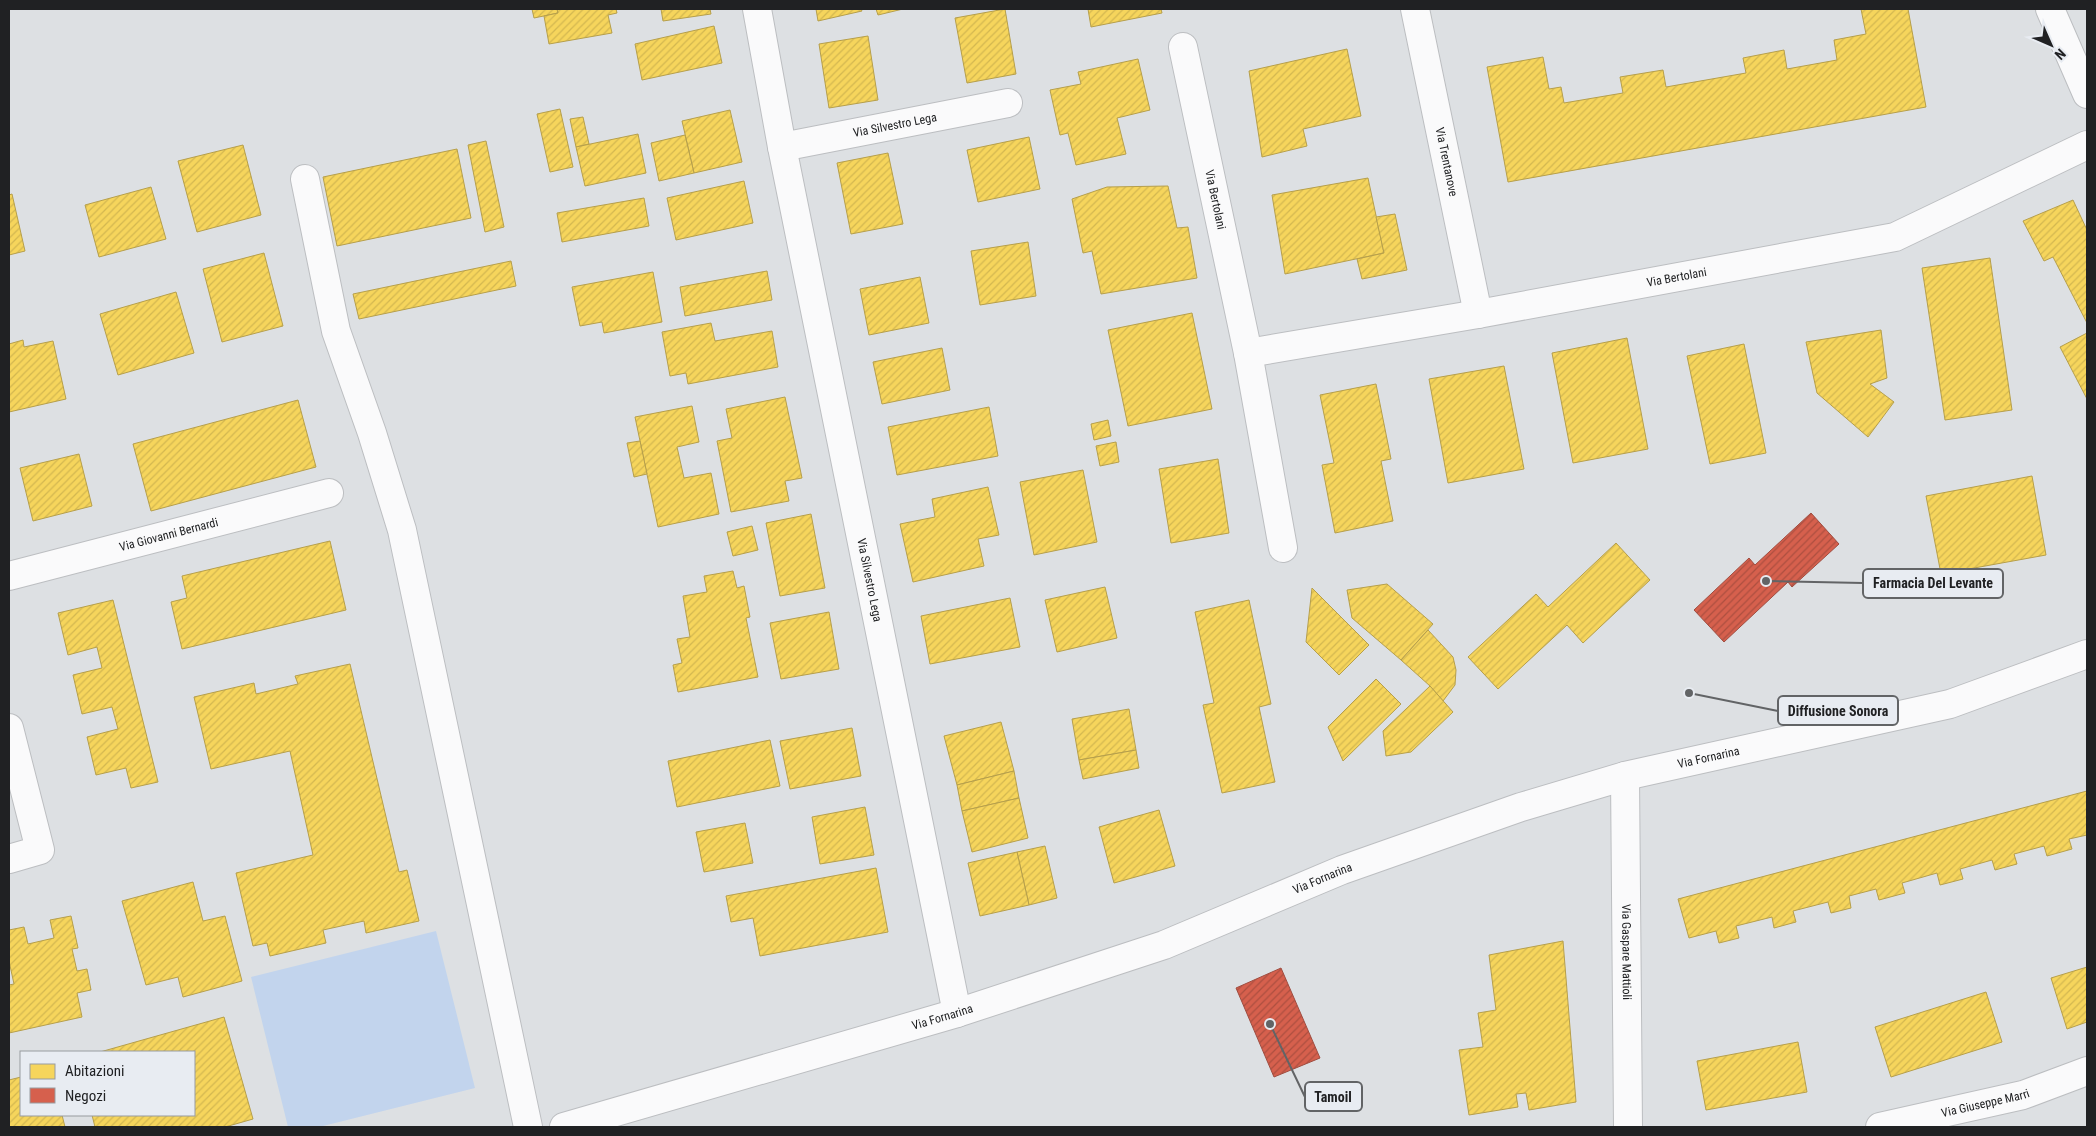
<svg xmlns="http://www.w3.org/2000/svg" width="2096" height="1136" viewBox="0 0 2096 1136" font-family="'Roboto Condensed',sans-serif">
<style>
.grass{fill:#c2d4ed}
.homes{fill:url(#homes-hatch);stroke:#b69f4b}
.shops{fill:url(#shops-hatch);stroke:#9f4d40}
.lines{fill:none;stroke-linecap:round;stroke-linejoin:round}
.minor-casing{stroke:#bcbec1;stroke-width:30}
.minor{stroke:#fafafb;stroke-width:28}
.labels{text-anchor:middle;stroke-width:5;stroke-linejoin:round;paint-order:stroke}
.street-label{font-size:12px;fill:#202123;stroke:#e8ecf2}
.leader{fill:none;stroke:#626466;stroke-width:2}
.callout-dot{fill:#626466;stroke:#e8ecf2;stroke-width:2}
.callout{fill:#e8ecf2;stroke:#626466;stroke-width:2}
.callout-label{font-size:14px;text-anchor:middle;font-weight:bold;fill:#202123}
</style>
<defs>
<pattern id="homes-hatch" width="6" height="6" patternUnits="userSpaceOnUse" patternTransform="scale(1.25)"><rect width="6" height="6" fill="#f6d55c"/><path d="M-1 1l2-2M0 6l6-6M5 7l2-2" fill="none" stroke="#d3b750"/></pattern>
<pattern id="shops-hatch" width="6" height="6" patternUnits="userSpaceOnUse" patternTransform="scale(1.25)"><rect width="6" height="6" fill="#d6604d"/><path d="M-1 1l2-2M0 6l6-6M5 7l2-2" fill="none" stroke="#ad4f40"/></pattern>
</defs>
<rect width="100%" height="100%" fill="#dde0e3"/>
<!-- grass -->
<path class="grass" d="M 436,931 L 475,1088 L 319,1127 L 288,1127 L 251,977 Z"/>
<!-- homes -->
<g class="homes">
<path d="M 532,9 L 557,9 L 558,13 L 534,18 Z"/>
<path d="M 557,9 L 616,9 L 617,13 L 608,15 L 612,33 L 549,44 L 544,16 L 558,13 Z"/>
<path d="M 661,9 L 710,9 L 711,14 L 663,21 Z"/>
<path d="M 816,9 L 861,9 L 862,11 L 818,21 Z"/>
<path d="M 876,9 L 903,9 L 878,15 Z"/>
<path d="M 1005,9 L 1016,74 L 967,83 L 955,18 Z"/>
<path d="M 1088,9 L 1161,9 L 1162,13 L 1091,27 Z"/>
<path d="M 1861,9 L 1908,9 L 1926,107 L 1508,182 L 1487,67 L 1543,57 L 1549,89 L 1561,87 L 1564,103 L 1623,93 L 1620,77 L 1663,70 L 1666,87 L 1746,73 L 1743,58 L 1784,50 L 1787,69 L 1837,60 L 1834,40 L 1866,34 Z"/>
<path d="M 714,26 L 722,63 L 642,80 L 635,44 Z"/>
<path d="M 868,36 L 878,100 L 829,108 L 819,44 Z"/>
<path d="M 1347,49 L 1361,116 L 1303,129 L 1307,146 L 1262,157 L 1249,71 Z"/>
<path d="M 1138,59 L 1150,110 L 1117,118 L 1126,154 L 1076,165 L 1068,133 L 1060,135 L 1050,90 L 1081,84 L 1078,72 Z"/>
<path d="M 560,109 L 573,167 L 550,172 L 537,114 Z"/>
<path d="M 730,110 L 742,162 L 694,173 L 682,121 Z"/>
<path d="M 583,117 L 589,144 L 576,147 L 570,119 Z"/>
<path d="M 638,134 L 646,173 L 585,186 L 576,147 Z"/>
<path d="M 685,135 L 694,173 L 659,181 L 651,143 Z"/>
<path d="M 1029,137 L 1040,189 L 978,202 L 967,150 Z"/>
<path d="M 486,141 L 504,227 L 485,232 L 468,145 Z"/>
<path d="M 243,145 L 261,215 L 197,232 L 178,161 Z"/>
<path d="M 457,149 L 471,218 L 337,246 L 323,177 Z"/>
<path d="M 888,153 L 903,224 L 851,234 L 837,163 Z"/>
<path d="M 1368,178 L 1384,253 L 1285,274 L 1272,195 Z"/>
<path d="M 744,181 L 753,223 L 676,240 L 667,198 Z"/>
<path d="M 1168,186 L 1177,228 L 1188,227 L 1197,278 L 1101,294 L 1092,251 L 1083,253 L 1072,199 L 1107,187 Z"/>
<path d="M 151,187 L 166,239 L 99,257 L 85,205 Z"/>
<path d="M 12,194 L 25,251 L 9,255 L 9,195 Z"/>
<path d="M 644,198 L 649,226 L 562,242 L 557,213 Z"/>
<path d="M 2073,200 L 2087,230 L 2087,323 L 2053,257 L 2044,261 L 2023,221 Z"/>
<path d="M 1395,214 L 1407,270 L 1362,279 L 1357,259 L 1384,253 L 1376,217 Z"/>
<path d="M 1028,242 L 1036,296 L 980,305 L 971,251 Z"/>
<path d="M 264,253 L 283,326 L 222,342 L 203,269 Z"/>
<path d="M 1990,258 L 2012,410 L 1945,420 L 1922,268 Z"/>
<path d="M 511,261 L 516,286 L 359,319 L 353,294 Z"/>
<path d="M 767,271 L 772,300 L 685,316 L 680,287 Z"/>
<path d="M 653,272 L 662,322 L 604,333 L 602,322 L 580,326 L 572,287 Z"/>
<path d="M 920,277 L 929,323 L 869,335 L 860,289 Z"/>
<path d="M 176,292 L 194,353 L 118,375 L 100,314 Z"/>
<path d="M 1192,313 L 1212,409 L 1128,426 L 1108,330 Z"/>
<path d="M 711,323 L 715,341 L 772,331 L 778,367 L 688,384 L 686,373 L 670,376 L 662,332 Z"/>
<path d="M 1881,330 L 1887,378 L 1870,384 L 1894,402 L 1868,437 L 1817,393 L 1806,342 Z"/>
<path d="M 2087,333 L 2087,399 L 2060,347 Z"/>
<path d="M 1627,338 L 1648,449 L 1573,463 L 1552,353 Z"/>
<path d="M 23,340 L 24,347 L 53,341 L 66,399 L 9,412 L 9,344 Z"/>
<path d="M 1744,344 L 1766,453 L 1710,464 L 1687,356 Z"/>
<path d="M 942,348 L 950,390 L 882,404 L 873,362 Z"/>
<path d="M 1504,366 L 1524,469 L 1448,483 L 1429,379 Z"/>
<path d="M 1376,384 L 1391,459 L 1381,461 L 1393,521 L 1335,533 L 1322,465 L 1334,463 L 1320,395 Z"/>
<path d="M 785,397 L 802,478 L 785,481 L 789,501 L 731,512 L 717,441 L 732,438 L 726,409 Z"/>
<path d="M 298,400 L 316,467 L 151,511 L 133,444 Z"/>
<path d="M 692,406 L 699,442 L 677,447 L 684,478 L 711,473 L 719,514 L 658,527 L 635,417 Z"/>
<path d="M 989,407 L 998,456 L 897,475 L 888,427 Z"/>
<path d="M 1108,420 L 1111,436 L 1094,440 L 1091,424 Z"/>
<path d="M 640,441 L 647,474 L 634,477 L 627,443 Z"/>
<path d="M 1116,442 L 1119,462 L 1100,466 L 1096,446 Z"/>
<path d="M 79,454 L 92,506 L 33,521 L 20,468 Z"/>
<path d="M 1218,459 L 1229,533 L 1171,543 L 1159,469 Z"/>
<path d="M 1083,470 L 1097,542 L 1034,555 L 1020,482 Z"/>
<path d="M 2032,476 L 2046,555 L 1941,574 L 1926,496 Z"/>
<path d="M 988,487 L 999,535 L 978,539 L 984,566 L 913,582 L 900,524 L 935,517 L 932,499 Z"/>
<path d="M 811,514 L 825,588 L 780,596 L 766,523 Z"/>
<path d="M 752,526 L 758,550 L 733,556 L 727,532 Z"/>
<path d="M 330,541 L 346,610 L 182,649 L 171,602 L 187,598 L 182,576 Z"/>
<path d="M 1616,543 L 1650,580 L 1583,643 L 1567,625 L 1498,689 L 1468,657 L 1536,594 L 1548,607 Z"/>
<path d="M 733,571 L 737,588 L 744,586 L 750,617 L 746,618 L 758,677 L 678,692 L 673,665 L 682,663 L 677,639 L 690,637 L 683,596 L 707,592 L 704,576 Z"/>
<path d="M 1387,584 L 1433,624 L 1401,660 L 1352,618 L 1347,590 Z"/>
<path d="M 1105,587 L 1117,638 L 1057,652 L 1045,600 Z"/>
<path d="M 1312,588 L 1369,645 L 1339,675 L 1306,642 Z"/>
<path d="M 1010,598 L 1020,647 L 930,664 L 921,616 Z"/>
<path d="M 113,600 L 158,782 L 131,788 L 126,768 L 96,775 L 87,737 L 118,729 L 112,707 L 82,714 L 73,675 L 102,668 L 97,647 L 68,655 L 58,613 Z"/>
<path d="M 1249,600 L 1271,704 L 1259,707 L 1275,782 L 1222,793 L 1203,705 L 1214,703 L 1195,612 Z"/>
<path d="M 829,612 L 839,669 L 781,679 L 770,623 Z"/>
<path d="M 1428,630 L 1453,657 L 1456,670 L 1455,685 L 1443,701 L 1430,686 L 1401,660 Z"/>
<path d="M 350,664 L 399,872 L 407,870 L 419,921 L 366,933 L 364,921 L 323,930 L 326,943 L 270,956 L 267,943 L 253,946 L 236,873 L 313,855 L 290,751 L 211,769 L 194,697 L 254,683 L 256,694 L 298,684 L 295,676 Z"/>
<path d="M 1376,679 L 1401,704 L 1343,761 L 1328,727 Z"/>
<path d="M 1430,686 L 1453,712 L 1411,752 L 1386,756 L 1383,731 Z"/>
<path d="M 1129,709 L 1136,750 L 1079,760 L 1072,719 Z"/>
<path d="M 1001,722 L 1014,771 L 957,785 L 944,736 Z"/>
<path d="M 852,728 L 861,776 L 790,789 L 780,741 Z"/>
<path d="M 770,740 L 780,786 L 677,807 L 668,761 Z"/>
<path d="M 1136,750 L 1139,768 L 1083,779 L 1079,760 Z"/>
<path d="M 1014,771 L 1019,798 L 962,811 L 957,785 Z"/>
<path d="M 2087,791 L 2087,835 L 2069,839 L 2072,849 L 2047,856 L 2044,846 L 2014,854 L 2017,864 L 1995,870 L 1992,860 L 1960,869 L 1963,879 L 1940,885 L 1937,873 L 1902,883 L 1905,893 L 1879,900 L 1876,889 L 1849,896 L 1851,908 L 1831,913 L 1828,902 L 1793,911 L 1796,922 L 1774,928 L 1772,917 L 1736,926 L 1739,938 L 1719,943 L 1716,931 L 1689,938 L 1678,899 Z"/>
<path d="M 1019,798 L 1028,838 L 972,852 L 962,811 Z"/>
<path d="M 865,807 L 874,855 L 820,864 L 812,817 Z"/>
<path d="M 1159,810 L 1175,866 L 1114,883 L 1099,827 Z"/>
<path d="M 745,823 L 753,863 L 704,872 L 696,832 Z"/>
<path d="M 1045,846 L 1057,898 L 1029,905 L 1017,852 Z"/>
<path d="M 1017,852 L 1029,905 L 980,916 L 968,863 Z"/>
<path d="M 876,868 L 888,932 L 760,956 L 753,918 L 731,922 L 726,896 Z"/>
<path d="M 193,882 L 203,921 L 225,916 L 242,981 L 183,997 L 178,977 L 146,985 L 122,901 Z"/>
<path d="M 71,916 L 78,948 L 72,949 L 77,971 L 87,969 L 91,990 L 77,993 L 82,1017 L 9,1033 L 9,985 L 14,984 L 9,961 L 9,930 L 24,927 L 28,944 L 54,938 L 50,920 Z"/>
<path d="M 1563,941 L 1576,1102 L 1529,1110 L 1526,1093 L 1516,1094 L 1518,1107 L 1469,1115 L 1459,1050 L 1483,1047 L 1478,1013 L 1496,1010 L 1489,955 Z"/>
<path d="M 2087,967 L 2087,1022 L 2067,1029 L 2051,978 Z"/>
<path d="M 1986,992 L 2002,1042 L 1891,1077 L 1875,1027 Z"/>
<path d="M 224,1017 L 253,1119 L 225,1127 L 95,1127 L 92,1115 L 194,1115 L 194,1052 L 100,1052 Z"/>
<path d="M 1798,1042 L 1807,1092 L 1706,1110 L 1697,1061 Z"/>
<path d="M 21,1077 L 21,1115 L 62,1115 L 65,1127 L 9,1127 L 9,1080 Z"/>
</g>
<!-- shops -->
<g class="shops">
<path d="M 1811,513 L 1839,544 L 1792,587 L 1788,582 L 1724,642 L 1694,610 L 1749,558 L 1755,565 Z"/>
<path d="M 1281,968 L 1320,1058 L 1274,1077 L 1236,988 Z"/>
</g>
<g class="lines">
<!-- minor casing -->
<g class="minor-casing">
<g id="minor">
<path id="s1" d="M 757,9 L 782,147 L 957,1013"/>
<path id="s2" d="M 1415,9 L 1478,314"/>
<path d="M 2050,9 L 2087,94"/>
<path id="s3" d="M 1183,47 L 1248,353 L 1478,314 L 1895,237 L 2087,145"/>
<path id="s4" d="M 782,147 L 1008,103"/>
<path d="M 305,179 L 336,331 L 372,433 L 402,530 L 528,1127"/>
<path d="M 1248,353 L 1283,548"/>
<path id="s5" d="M 9,576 L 329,493"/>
<path d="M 9,728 L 40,850 L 9,859"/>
<path id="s6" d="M 1625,776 L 1628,1127"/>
<path id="s7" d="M 564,1127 L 957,1013 L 1164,945 L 1342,870 L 1521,807 L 1625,776 L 1950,704 L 2087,654"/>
<path id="s8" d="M 1880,1127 L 2023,1095 L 2087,1071"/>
</g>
</g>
<!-- minor -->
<use href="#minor" class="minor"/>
</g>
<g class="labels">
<!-- street labels -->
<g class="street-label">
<text dy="4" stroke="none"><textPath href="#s4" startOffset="115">Via Silvestro Lega</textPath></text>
<text dy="4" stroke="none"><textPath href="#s2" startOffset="156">Via Trentanove</textPath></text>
<text dy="4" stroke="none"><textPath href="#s3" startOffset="156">Via Bertolani</textPath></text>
<text dy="4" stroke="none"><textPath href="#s3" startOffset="748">Via Bertolani</textPath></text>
<text dy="4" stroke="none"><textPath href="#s5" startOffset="165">Via Giovanni Bernardi</textPath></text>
<text dy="4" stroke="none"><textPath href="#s1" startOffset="582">Via Silvestro Lega</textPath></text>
<text dy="4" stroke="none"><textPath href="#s7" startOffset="1204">Via Fornarina</textPath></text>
<text dy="4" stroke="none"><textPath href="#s7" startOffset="799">Via Fornarina</textPath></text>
<text dy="4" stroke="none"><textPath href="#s6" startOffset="176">Via Gaspare Mattioli</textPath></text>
<text dy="4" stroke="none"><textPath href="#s7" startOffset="394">Via Fornarina</textPath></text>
<text dy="4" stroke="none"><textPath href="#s8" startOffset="108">Via Giuseppe Marri</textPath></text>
</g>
</g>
<!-- callouts -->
<path class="leader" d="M1766 581L1863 583M1689 693L1778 711M1270 1024L1305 1097"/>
<g class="callout-dot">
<circle cx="1766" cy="581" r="5"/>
<circle cx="1689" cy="693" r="5"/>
<circle cx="1270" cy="1024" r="5"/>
</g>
<g class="callout">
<rect x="1863" y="569" width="140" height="29" rx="5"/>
<rect x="1778" y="696" width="120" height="29" rx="5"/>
<rect x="1305" y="1082" width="57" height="29" rx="5"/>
</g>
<g class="callout-label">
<text x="1933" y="588">Farmacia Del Levante</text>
<text x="1838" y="716">Diffusione Sonora</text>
<text x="1333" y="1102">Tamoil</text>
</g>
<!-- border -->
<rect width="2096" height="1136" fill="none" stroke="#202123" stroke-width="20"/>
<!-- legend -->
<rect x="20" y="1051" width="175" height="65" fill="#e8ecf2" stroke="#989b9f"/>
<rect x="30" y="1064" width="25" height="15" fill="#f6d55c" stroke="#989b9f"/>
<text x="65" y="1076" font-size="15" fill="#202123">Abitazioni</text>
<rect x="30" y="1088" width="25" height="15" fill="#d6604d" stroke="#989b9f"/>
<text x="65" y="1101" font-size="15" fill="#202123">Negozi</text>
<!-- north arrow -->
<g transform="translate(2051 45) rotate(135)" stroke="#e8ecf2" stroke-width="4" paint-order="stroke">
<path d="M0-4L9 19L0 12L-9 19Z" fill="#202123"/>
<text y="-8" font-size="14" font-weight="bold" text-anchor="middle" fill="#202123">N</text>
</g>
</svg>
